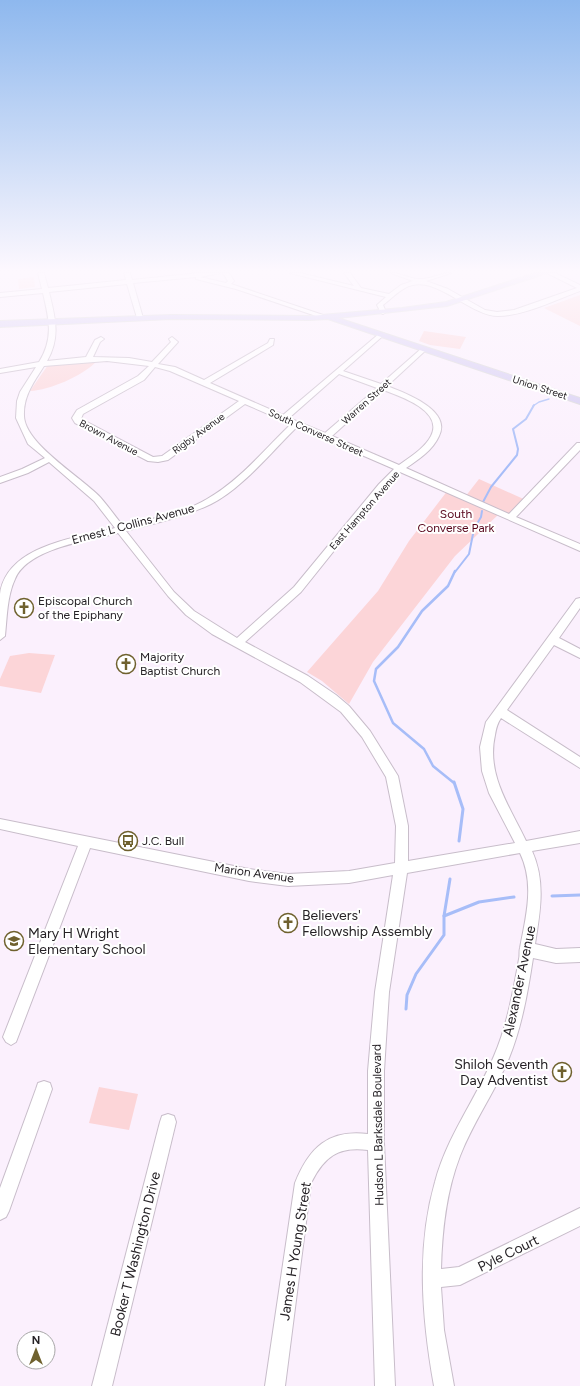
<svg xmlns="http://www.w3.org/2000/svg" width="580" height="1386" viewBox="0 0 580 1386" font-family="Figtree,sans-serif">
<style>
.green{fill:#fcd5d8}
.lines{fill:none;stroke-linecap:round;stroke-linejoin:round}
.stream-far3{stroke:#a7bdf8;stroke-width:1.5}
.stream-far2{stroke:#a7bdf8;stroke-width:2}
.stream-far1{stroke:#a7bdf8;stroke-width:2.5}
.stream{stroke:#a7bdf8;stroke-width:3}
.minor-casing{stroke:#c8bdca;stroke-width:2}
.major-casing{stroke:#d8d7d8;stroke-width:2}
.minor{fill:#fff;fill-rule:evenodd}
.major{fill:#d3caf2;fill-rule:evenodd}
.labels{text-anchor:middle;stroke-width:4;stroke-linejoin:round;paint-order:stroke}
.far-street-label{font-size:10px;fill:#262226;stroke:#fff}
.park-label{font-size:12px;fill:#56041a;stroke:#fff}
.street-label{font-size:12px;fill:#262226;stroke:#fff}
.poi-label{font-size:12px;fill:#262226;stroke:#fff;text-anchor:start}
.near-poi-label{font-size:14px;fill:#262226;stroke:#fff;text-anchor:start}
.near-street-label{font-size:14px;fill:#262226;stroke:#fff}
</style>
<rect width="100%" height="100%" fill="#fbf0fd"/>
<!-- green -->
<g class="green">
<path d="M 34,277 L 35,287 L 19,289 L 18,279 Z"/>
<path d="M 580,295 L 580,326 L 544,308 Z"/>
<path d="M 424,331 L 466,337 L 460,349 L 430,345 L 419,341 Z"/>
<path d="M 96,362 C 82,376 50,390 30,391 L 48,365 Z"/>
<path d="M 479,479 L 528,501 L 511,517 L 500,513 L 455,556 L 373,662 L 349,704 L 322,681 L 307,672 L 378,591 L 409,541 L 448,490 L 465,497 Z"/>
<path d="M 29,653 L 55,655 L 41,693 L 0,686 L 0,679 L 10,656 Z"/>
<path d="M 99,1087 L 138,1094 L 129,1130 L 89,1123 Z"/>
</g>
<g class="lines">
<!-- stream-far3 -->
<path class="stream-far3" d="M 533,406 L 539,402 L 549,399"/>
<!-- stream-far2 -->
<g class="stream-far2">
<path d="M 483,502 L 491,487 L 517,455 L 518,449 L 513,429 L 526,419 L 534,405"/>
<path d="M 455,572 L 469,554 L 474,529 L 481,517 L 482,511"/>
</g>
<!-- stream-far1 -->
<path class="stream-far1" d="M 454,783 L 433,766 L 424,749 L 393,723 L 374,681 L 376,669 L 398,647 L 422,611 L 448,586 L 455,571"/>
<!-- stream -->
<g class="stream">
<path d="M 454,782 L 463,809 L 459,841"/>
<path d="M 552,896 L 580,895"/>
<path d="M 444,916 L 479,902 L 514,897"/>
<path d="M 406,1009 L 407,995 L 416,974 L 444,935 L 444,916 L 450,879"/>
</g>
<!-- minor casing -->
<g class="minor-casing">
<g id="minor">
<path d="M 38,273 L 44,273 L 48,288 L 126,280 L 124,273 L 130,273 L 132,280 L 199,273 L 220,273 L 200,277 L 226,283 L 228,281 L 223,273 L 229,273 L 234,281 L 231,284 L 326,316 L 326,318 L 322,318 L 236,289 L 196,279 L 196,277 L 133,283 L 143,318 L 140,320 L 137,318 L 127,284 L 49,292 C 55,317 61,337 47,361 L 86,357 L 95,340 L 101,337 L 104,339 L 100,342 L 93,357 L 129,358 L 152,362 L 171,342 L 169,339 L 172,337 L 178,342 L 158,364 L 175,367 L 204,380 L 268,343 L 270,339 L 274,339 L 273,345 L 210,383 L 283,415 L 380,333 L 385,334 L 343,371 L 381,384 L 422,348 L 426,348 L 426,350 L 387,386 C 405,393 452,410 439,436 C 433,450 418,460 406,468 L 509,514 L 577,443 L 580,443 L 580,450 L 516,517 L 580,544 L 580,551 L 400,472 L 385,487 L 301,592 L 245,642 L 308,676 L 336,695 L 349,706 L 370,731 L 398,776 L 408,826 L 408,861 L 515,843 L 489,793 L 482,771 L 480,747 L 486,722 L 576,599 L 580,598 L 580,608 L 559,638 L 580,649 L 580,658 L 554,645 L 507,710 L 580,757 L 580,768 L 501,718 C 497,724 496,729 495,735 C 486,775 510,807 526,841 L 580,831 L 580,843 L 532,851 C 546,882 540,912 535,944 L 556,949 L 580,948 L 580,962 L 556,963 L 533,958 C 528,991 522,1026 509,1058 C 495,1092 473,1122 460,1156 C 446,1192 442,1231 441,1269 L 459,1267 L 580,1208 L 580,1226 L 466,1282 L 460,1285 L 441,1287 L 444,1330 L 454,1386 L 434,1386 C 422,1319 416,1248 435,1182 C 447,1136 476,1099 494,1056 C 507,1026 513,992 519,959 C 520,955 519,951 520,948 C 526,916 535,884 520,853 L 407,873 L 389,992 L 384,1071 L 384,1143 L 395,1386 L 375,1386 L 368,1150 C 338,1146 324,1157 311,1183 L 285,1386 L 265,1386 L 295,1183 C 309,1148 328,1129 368,1134 L 368,1071 L 375,992 L 393,875 L 349,883 L 288,886 L 249,881 L 90,848 L 16,1042 L 11,1045 L 6,1042 L 3,1037 L 78,846 L 0,829 L 0,819 L 249,869 L 288,874 L 349,871 L 395,863 L 396,826 L 386,777 L 362,737 L 341,712 L 300,682 L 212,634 L 186,615 L 168,596 L 118,533 C 90,540 28,548 15,579 C 7,596 7,617 5,636 L 0,640 C 0,625 0,608 0,594 C 7,545 76,538 115,528 L 94,501 L 49,462 L 28,473 L 0,483 L 0,477 L 22,469 L 45,458 L 28,444 L 16,418 L 17,401 L 20,392 L 36,367 L 0,373 L 0,369 L 39,362 C 54,338 49,319 43,293 L 0,297 L 0,293 L 42,289 ZM 107,361 L 149,366 L 138,376 L 77,410 L 72,418 L 75,423 L 148,461 L 158,462 L 168,460 L 245,404 L 291,424 C 264,450 239,481 207,499 C 182,514 150,519 123,526 C 115,516 108,506 100,497 C 81,477 25,444 24,416 C 23,396 34,382 44,366 ZM 155,367 L 170,371 L 239,401 L 162,456 L 153,457 L 81,419 L 83,414 L 144,380 ZM 339,374 L 377,388 L 325,433 L 289,418 ZM 383,390 C 400,396 444,411 431,436 C 425,448 410,457 399,465 L 332,436 ZM 297,427 L 394,469 L 379,484 L 294,587 L 237,638 L 194,611 L 174,592 L 126,531 C 155,523 184,517 211,504 C 241,490 273,450 297,427 Z"/>
<path d="M 290,273 L 300,273 L 354,286 L 344,273 L 350,273 L 361,288 L 389,294 L 401,285 L 413,281 L 391,273 C 401,273 410,279 419,279 C 429,280 440,273 451,273 L 426,281 L 448,289 L 485,310 L 497,312 L 514,310 L 577,288 L 547,273 L 555,273 L 580,285 L 580,291 C 555,300 524,316 498,316 C 469,316 433,271 405,288 C 397,292 390,300 383,305 L 386,312 L 383,314 L 381,313 L 377,305 L 386,297 Z"/>
<path d="M 44,1081 L 50,1083 L 52,1089 L 9,1211 L 6,1217 L 0,1220 L 0,1188 L 36,1089 L 38,1083 Z"/>
<path d="M 168,1114 L 174,1116 L 176,1122 L 112,1386 L 92,1386 L 160,1122 L 162,1116 Z"/>
</g>
</g>
<!-- major casing -->
<g class="major-casing">
<path id="major" d="M 535,273 L 547,273 L 447,306 L 338,318 L 580,398 L 580,404 L 328,319 L 310,320 L 171,319 L 0,327 L 0,321 L 171,315 L 310,316 L 402,308 L 446,302 Z"/>
</g>
<!-- minor -->
<use href="#minor" class="minor"/>
<!-- major -->
<use href="#major" class="major"/>
</g>
<!-- sky -->
<linearGradient id="sky" x2="0" y2="1"><stop stop-color="#8eb8ee"/><stop offset="0.58" stop-color="#fdf8fe"/><stop offset="1" stop-color="#fdf8fe" stop-opacity="0"/></linearGradient>
<rect width="580" height="467" fill="url(#sky)"/>
<!-- icons -->
<defs>
<g id="church-ring" transform="scale(1)"><circle r="9.5" fill="#fff" stroke="#6f612e" stroke-width="1.5"/><path d="M-1.2-6h2.4v3.5h3.3v2.4h-3.3V6h-2.4V-.1h-3.3v-2.4h3.3Z" fill="#6f612e"/></g>
<g id="bus-ring" transform="scale(1)"><circle r="9.5" fill="#fff" stroke="#6f612e" stroke-width="1.5"/><path d="M-5-6H5V4H4V6H2V4H-2V6H-4V4H-5ZM-3.5-4V0h7V-4ZM-3.5 1.2v1.5H-2V1.2ZM2 1.2v1.5H3.5V1.2Z" fill="#6f612e"/></g>
<g id="school-ring" transform="scale(1)"><circle r="9.5" fill="#fff" stroke="#6f612e" stroke-width="1.5"/><path d="M0-5L7-2L0 1L-7-2ZM-4 1L0 2.5L4 1V4Q0 6-4 4Z" fill="#6f612e"/></g>
</defs>
<g fill-rule="evenodd">
<use href="#church-ring" x="24" y="608"/>
<use href="#church-ring" x="126" y="664"/>
<use href="#bus-ring" x="128" y="841"/>
<use href="#church-ring" x="288" y="923"/>
<use href="#school-ring" x="14" y="941"/>
<use href="#church-ring" x="562" y="1072"/>
</g>
<g class="labels">
<!-- far-street labels -->
<g class="far-street-label">
<text transform="translate(540 387) rotate(18)" y="4">Union Street</text>
<text transform="translate(366 401) rotate(-42)" y="4">Warren Street</text>
<text transform="translate(316 432) rotate(24)" y="4">South Converse Street</text>
<text transform="translate(198 433) rotate(-36)" y="4">Rigby Avenue</text>
<text transform="translate(109 437) rotate(28)" y="4">Brown Avenue</text>
<text transform="translate(364 510) rotate(-49)" y="4">East Hampton Avenue</text>
</g>
<!-- park labels -->
<g class="park-label">
<text x="456" y="518">South<tspan x="456" dy="14">Converse Park</tspan></text>
</g>
<!-- street labels -->
<g class="street-label">
<text transform="translate(133 524) rotate(-15)" y="4">Ernest L Collins Avenue</text>
<text transform="translate(254 873) rotate(8)" y="4">Marion Avenue</text>
<text transform="translate(378 1125) rotate(-91)" y="4">Hudson L Barksdale Boulevard</text>
</g>
<!-- poi labels -->
<g class="poi-label">
<text x="38" y="605">Episcopal Church<tspan x="38" dy="14">of the Epiphany</tspan></text>
<text x="140" y="661">Majority<tspan x="140" dy="14">Baptist Church</tspan></text>
<text x="142" y="845">J.C. Bull</text>
</g>
<!-- near-poi labels -->
<g class="near-poi-label">
<text x="302" y="920">Believers'<tspan x="302" dy="16">Fellowship Assembly</tspan></text>
<text x="28" y="938">Mary H Wright<tspan x="28" dy="16">Elementary School</tspan></text>
<text x="548" y="1069" text-anchor="end">Shiloh Seventh<tspan x="548" dy="16">Day Adventist</tspan></text>
</g>
<!-- near-street labels -->
<g class="near-street-label">
<text transform="translate(519 981) rotate(-78)" y="5">Alexander Avenue</text>
<text transform="translate(295 1251) rotate(-81)" y="5">James H Young Street</text>
<text transform="translate(508 1253) rotate(-26)" y="5">Pyle Court</text>
<text transform="translate(135 1254) rotate(-76)" y="5">Booker T Washington Drive</text>
</g>
</g>
<!-- north arrow -->
<g transform="translate(36 1350)"><circle r="19" fill="#ffffff" stroke="#a8a7a8"/>
<path d="M0-3L7 15L0 10L-7 15Z" fill="#6f612e"/>
<text y="-6" font-size="11" font-weight="bold" text-anchor="middle" fill="#262226">N</text>
</g>
</svg>
